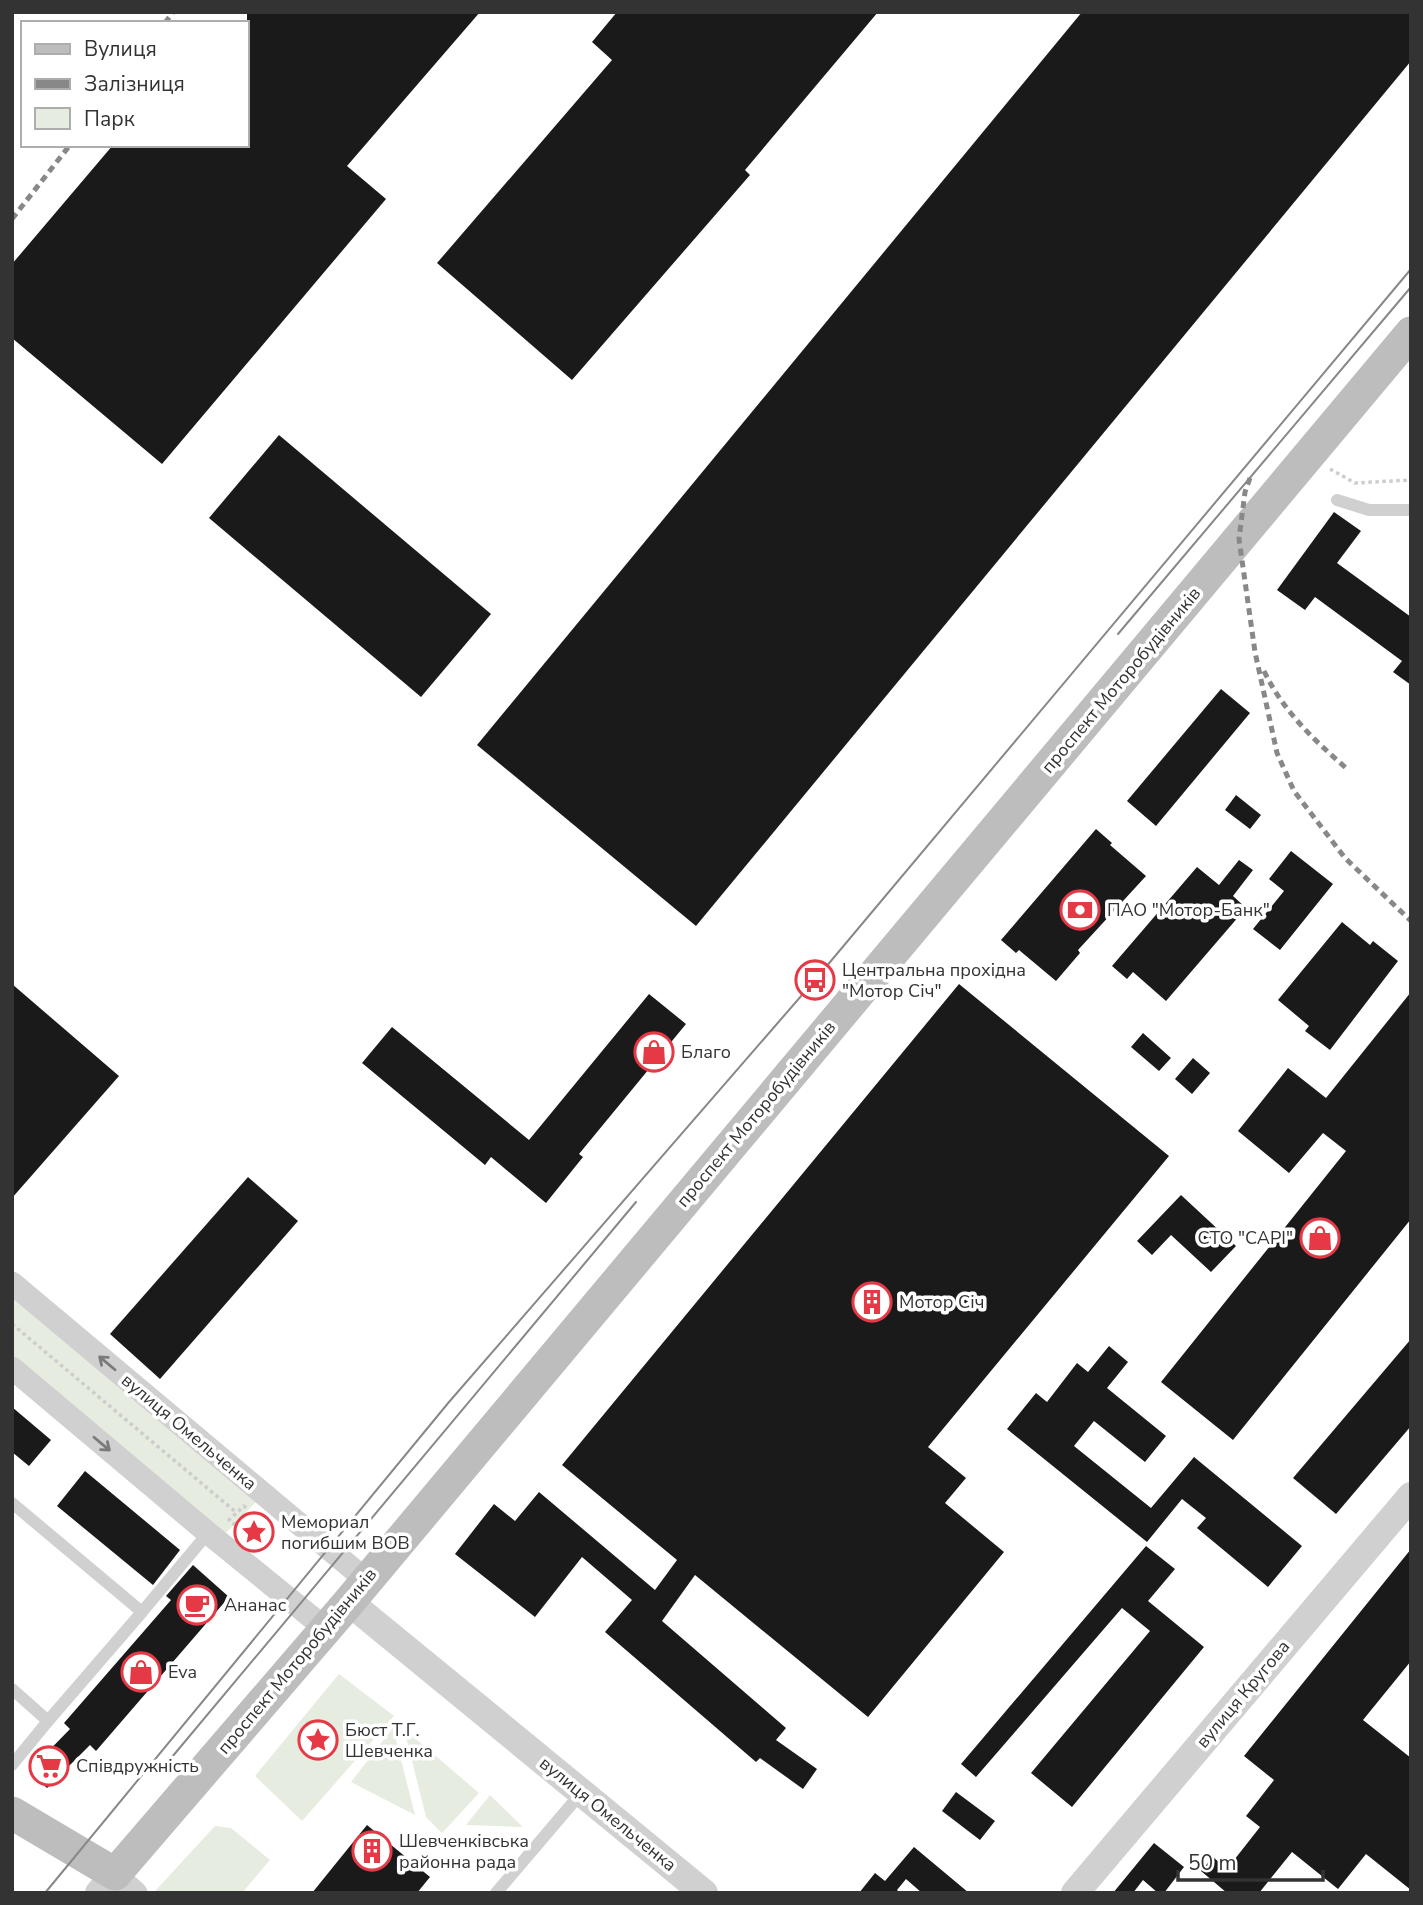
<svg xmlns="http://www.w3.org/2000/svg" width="1423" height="1905" viewBox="0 0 1423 1905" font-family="'Nunito Sans',sans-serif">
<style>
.green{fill:#e6ecdf}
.building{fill:#1a1a1a}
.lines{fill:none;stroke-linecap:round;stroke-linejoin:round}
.path{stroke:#cdcdcd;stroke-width:3.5;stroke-dasharray:3.5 3.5;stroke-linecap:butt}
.service{stroke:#d0d0d0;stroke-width:12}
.minor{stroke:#d0d0d0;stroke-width:23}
.tertiary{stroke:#d0d0d0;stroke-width:28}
.secondary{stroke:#bdbdbd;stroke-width:33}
.tram{stroke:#888;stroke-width:2}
.rail{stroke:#888;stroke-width:5;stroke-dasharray:7 5;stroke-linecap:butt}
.oneway{stroke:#7a7a7a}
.labels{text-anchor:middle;stroke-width:7;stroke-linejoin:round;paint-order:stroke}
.street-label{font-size:18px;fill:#333;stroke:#fff}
.poi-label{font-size:18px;fill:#333;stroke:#fff;text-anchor:start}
</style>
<rect width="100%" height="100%" fill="#fff"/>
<!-- green -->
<g class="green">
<path d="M 12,1294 L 259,1499 L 223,1536 L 12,1358 Z"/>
<path d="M 339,1674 L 394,1716 L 302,1821 L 255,1776 Z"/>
<path d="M 393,1728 L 415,1815 L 351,1782 Z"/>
<path d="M 404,1729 L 479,1793 L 442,1833 L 426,1817 Z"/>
<path d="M 490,1795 L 523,1827 L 466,1825 Z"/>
<path d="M 215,1826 L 231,1828 L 270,1860 L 242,1893 L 159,1893 L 156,1890 Z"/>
</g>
<!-- building -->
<g class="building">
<path d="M 247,12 L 480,12 L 347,166 L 386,199 L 162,464 L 12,338 L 12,264 L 113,145 L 247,145 Z"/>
<path d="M 617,12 L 878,12 L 745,170 L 750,175 L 572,380 L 437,263 L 612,60 L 592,42 Z"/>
<path d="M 1082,12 L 1411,12 L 1411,61 L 696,926 L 477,745 Z"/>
<path d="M 279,435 L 491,614 L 421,697 L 209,518 Z"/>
<path d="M 1334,512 L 1361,531 L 1337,563 L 1411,617 L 1411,685 L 1393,672 L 1402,661 L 1315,597 L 1305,610 L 1277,590 Z"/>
<path d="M 1221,689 L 1250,713 L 1156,826 L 1127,801 Z"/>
<path d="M 1236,795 L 1261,815 L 1250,829 L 1225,810 Z"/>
<path d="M 1096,829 L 1112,843 L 1110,845 L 1146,876 L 1078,950 L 1080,953 L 1056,981 L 1019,950 L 1016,953 L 1001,940 Z"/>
<path d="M 1291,851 L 1333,884 L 1280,950 L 1253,929 L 1284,891 L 1269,879 Z"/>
<path d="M 1239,860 L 1253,870 L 1233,896 L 1246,908 L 1166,1001 L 1133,972 L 1127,979 L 1112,966 L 1197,867 L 1219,885 Z"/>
<path d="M 1342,922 L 1370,945 L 1373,941 L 1398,961 L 1330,1050 L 1305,1031 L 1309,1026 L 1278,1000 Z"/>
<path d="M 12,984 L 119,1076 L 12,1198 Z"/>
<path d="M 959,984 L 1169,1156 L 928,1447 L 966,1478 L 945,1503 L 1004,1552 L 868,1717 L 695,1575 L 662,1621 L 786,1728 L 776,1740 L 817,1769 L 803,1789 L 760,1758 L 756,1762 L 605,1632 L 632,1600 L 582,1557 L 535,1617 L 455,1554 L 494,1504 L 515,1521 L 539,1492 L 655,1590 L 677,1560 L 562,1465 Z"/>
<path d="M 1411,992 L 1411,1219 L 1233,1440 L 1161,1382 L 1346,1151 L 1323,1133 L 1289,1173 L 1238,1131 L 1288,1068 L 1326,1098 Z"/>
<path d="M 649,994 L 686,1024 L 579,1154 L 583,1157 L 546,1203 L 491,1157 L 485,1165 L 362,1063 L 392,1027 L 529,1140 Z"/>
<path d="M 1143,1033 L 1171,1058 L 1159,1071 L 1131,1047 Z"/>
<path d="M 1193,1058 L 1210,1073 L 1192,1094 L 1175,1079 Z"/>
<path d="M 248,1177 L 298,1221 L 160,1379 L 110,1334 Z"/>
<path d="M 1181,1195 L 1236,1246 L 1211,1272 L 1171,1235 L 1152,1255 L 1137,1241 Z"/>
<path d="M 1411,1339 L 1411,1426 L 1336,1514 L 1293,1478 Z"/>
<path d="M 1109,1346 L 1128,1362 L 1107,1388 L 1166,1436 L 1145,1462 L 1094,1421 L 1074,1446 L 1151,1508 L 1194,1457 L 1302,1546 L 1268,1587 L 1197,1528 L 1206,1518 L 1182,1499 L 1147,1542 L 1007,1429 L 1036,1393 L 1047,1402 L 1077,1363 L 1088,1372 Z"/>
<path d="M 12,1407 L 51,1440 L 29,1466 L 12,1452 Z"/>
<path d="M 85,1471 L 180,1550 L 153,1585 L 57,1506 Z"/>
<path d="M 1146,1546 L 1175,1569 L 1148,1601 L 1204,1647 L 1072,1807 L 1031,1773 L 1150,1631 L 1122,1608 L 976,1777 L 961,1764 Z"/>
<path d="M 1411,1549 L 1411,1661 L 1363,1720 L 1411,1758 L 1411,1890 L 1366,1854 L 1338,1889 L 1292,1852 L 1259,1893 L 1227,1893 L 1201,1871 L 1213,1857 L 1227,1869 L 1260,1827 L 1246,1816 L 1274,1780 L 1244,1756 Z"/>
<path d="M 193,1565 L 229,1597 L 96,1751 L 90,1745 L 47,1788 L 29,1771 L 70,1729 L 64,1723 L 171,1600 L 166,1596 Z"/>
<path d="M 956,1792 L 995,1821 L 980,1840 L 942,1811 Z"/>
<path d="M 367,1825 L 430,1877 L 417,1893 L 312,1893 Z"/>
<path d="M 1154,1843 L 1184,1867 L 1164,1893 L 1158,1893 L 1143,1880 L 1133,1893 L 1113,1893 Z"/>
<path d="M 914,1847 L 969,1893 L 922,1893 L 906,1879 L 897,1890 L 900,1893 L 859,1893 L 875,1873 L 885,1881 Z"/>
</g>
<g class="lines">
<!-- path -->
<g class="path">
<path d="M 1330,469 L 1355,483 L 1411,480"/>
<path d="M 12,1324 L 237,1513"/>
<path d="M 246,1508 L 244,1506 L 229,1520 L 251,1538"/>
</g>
<!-- service -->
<g class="service">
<path d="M 1337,500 L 1369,510 L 1411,510"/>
<path d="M 12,1503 L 142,1612 L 48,1721 L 12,1689"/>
<path d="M 142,1612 L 208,1533"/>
<path d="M 12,1765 L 48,1721"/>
<path d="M 496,1893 L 582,1792"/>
</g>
<!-- minor -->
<g class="minor">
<path d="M 12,1283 L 366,1580"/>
<path d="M 12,1368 L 208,1533 L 326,1629"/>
<path d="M 115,1874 L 136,1893"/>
</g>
<!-- tertiary -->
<g class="tertiary">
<path d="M 349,1602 L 704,1893"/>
<path d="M 99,1893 L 115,1874"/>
<path d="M 1075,1893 L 1411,1496"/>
</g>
<!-- secondary -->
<path class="secondary" d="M 12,1813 L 115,1874 L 349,1602 L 1411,333"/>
<!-- tram -->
<g class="tram">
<path d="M 1118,634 L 1411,287"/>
<path d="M 162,1769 L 636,1202"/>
<path d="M 45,1893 L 449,1402 L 815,980 L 1411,269"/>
</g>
<!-- rail -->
<g class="rail">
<path d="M 165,23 L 173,12"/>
<path d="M 12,219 L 70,145"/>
<path d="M 1250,478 L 1245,492 L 1239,539 L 1255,652 L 1277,753 L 1294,791 L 1345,858 L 1411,921"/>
<path d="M 1264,671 C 1283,711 1313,739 1346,768"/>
</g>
</g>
<!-- one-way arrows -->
<defs><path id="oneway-shaft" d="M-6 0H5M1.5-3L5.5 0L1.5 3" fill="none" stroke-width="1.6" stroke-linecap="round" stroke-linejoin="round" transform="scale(1.75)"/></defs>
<g class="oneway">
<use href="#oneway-shaft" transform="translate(107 1363) rotate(-140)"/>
<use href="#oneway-shaft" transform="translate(102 1444) rotate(40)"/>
</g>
<!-- icons -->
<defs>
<g id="bank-ring" transform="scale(2.0125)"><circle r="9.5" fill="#fff" stroke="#e63946" stroke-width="1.5"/><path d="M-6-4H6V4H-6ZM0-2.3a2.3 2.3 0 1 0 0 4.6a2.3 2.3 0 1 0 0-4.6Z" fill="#e63946"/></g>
<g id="bus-ring" transform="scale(2.0125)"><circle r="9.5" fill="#fff" stroke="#e63946" stroke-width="1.5"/><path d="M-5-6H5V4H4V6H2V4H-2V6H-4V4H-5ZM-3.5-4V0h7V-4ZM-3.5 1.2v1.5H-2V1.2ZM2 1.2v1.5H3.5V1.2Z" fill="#e63946"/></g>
<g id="shop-ring" transform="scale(2.0125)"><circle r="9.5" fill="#fff" stroke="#e63946" stroke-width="1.5"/><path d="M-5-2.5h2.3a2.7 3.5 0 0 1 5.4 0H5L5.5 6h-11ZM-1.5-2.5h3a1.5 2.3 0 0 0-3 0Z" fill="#e63946"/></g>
<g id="building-ring" transform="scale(2.0125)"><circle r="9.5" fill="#fff" stroke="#e63946" stroke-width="1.5"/><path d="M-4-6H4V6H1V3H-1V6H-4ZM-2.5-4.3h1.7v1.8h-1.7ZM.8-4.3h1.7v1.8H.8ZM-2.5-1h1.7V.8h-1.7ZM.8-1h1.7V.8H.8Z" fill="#e63946"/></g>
<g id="sight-ring" transform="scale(2.0125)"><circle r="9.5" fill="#fff" stroke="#e63946" stroke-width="1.5"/><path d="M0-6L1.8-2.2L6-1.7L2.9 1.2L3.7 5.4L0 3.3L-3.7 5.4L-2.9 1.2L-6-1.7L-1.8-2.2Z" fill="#e63946"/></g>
<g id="cafe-ring" transform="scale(2.0125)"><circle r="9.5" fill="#fff" stroke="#e63946" stroke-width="1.5"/><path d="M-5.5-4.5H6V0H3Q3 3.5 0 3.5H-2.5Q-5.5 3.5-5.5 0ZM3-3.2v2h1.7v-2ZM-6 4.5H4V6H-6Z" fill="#e63946"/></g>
<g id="supermarket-ring" transform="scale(2.0125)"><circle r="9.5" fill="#fff" stroke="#e63946" stroke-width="1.5"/><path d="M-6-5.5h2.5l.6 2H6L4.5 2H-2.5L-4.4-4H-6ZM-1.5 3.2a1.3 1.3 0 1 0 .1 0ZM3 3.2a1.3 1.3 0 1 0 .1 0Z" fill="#e63946"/></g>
</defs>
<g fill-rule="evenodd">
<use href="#bank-ring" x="1080" y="910"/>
<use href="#bus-ring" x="815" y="980"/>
<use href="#shop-ring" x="654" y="1052"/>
<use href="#shop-ring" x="1320" y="1238"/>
<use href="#building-ring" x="872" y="1302"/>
<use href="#sight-ring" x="254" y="1532"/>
<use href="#cafe-ring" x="197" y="1605"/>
<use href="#shop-ring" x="141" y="1672"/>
<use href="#sight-ring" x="318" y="1740"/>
<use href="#supermarket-ring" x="49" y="1766"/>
<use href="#building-ring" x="372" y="1851"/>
</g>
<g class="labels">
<!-- street labels -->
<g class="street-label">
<text transform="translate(1121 680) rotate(-50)" y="6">проспект Моторобудівників</text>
<text transform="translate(756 1114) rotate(-50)" y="6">проспект Моторобудівників</text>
<text transform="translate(189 1432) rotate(40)" y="6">вулиця Омельченка</text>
<text transform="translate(297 1661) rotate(-50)" y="6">проспект Моторобудівників</text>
<text transform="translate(1243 1694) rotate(-50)" y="6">вулиця Кругова</text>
<text transform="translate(608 1814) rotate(39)" y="6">вулиця Омельченка</text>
</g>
<!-- poi labels -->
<g class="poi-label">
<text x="1107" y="916">ПАО "Мотор-Банк"</text>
<text x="842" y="976">Центральна прохідна<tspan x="842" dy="21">"Мотор Січ"</tspan></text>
<text x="681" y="1058">Благо</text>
<text x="1293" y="1244" text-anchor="end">СТО "CAPI"</text>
<text x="899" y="1308">Мотор Січ</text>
<text x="281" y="1528">Мемориал<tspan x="281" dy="21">погибшим ВОВ</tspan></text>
<text x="224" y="1611">Ананас</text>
<text x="168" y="1678">Eva</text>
<text x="345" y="1736">Бюст Т.Г.<tspan x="345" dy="21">Шевченка</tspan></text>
<text x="76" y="1772">Співдружність</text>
<text x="399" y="1847">Шевченківська<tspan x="399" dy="21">районна рада</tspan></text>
</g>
</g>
<!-- border -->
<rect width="1423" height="1905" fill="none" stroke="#333333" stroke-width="28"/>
<!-- legend -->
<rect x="21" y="21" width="228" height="126" fill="#ffffff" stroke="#adadad" stroke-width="2"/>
<rect x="35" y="44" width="35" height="10" fill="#bdbdbd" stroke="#adadad" stroke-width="2"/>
<text x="84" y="56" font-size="21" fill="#333333">Вулиця</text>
<rect x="35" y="79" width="35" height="10" fill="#888888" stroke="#adadad" stroke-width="2"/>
<text x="84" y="91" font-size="21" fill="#333333">Залізниця</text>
<rect x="35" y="108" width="35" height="21" fill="#e6ecdf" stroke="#adadad" stroke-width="2"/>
<text x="84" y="126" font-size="21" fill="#333333">Парк</text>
<!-- scale -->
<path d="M1178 1870v10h145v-10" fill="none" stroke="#333333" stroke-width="3.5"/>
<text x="1188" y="1870" font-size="21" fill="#333333" stroke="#ffffff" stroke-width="5" paint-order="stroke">50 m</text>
</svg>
